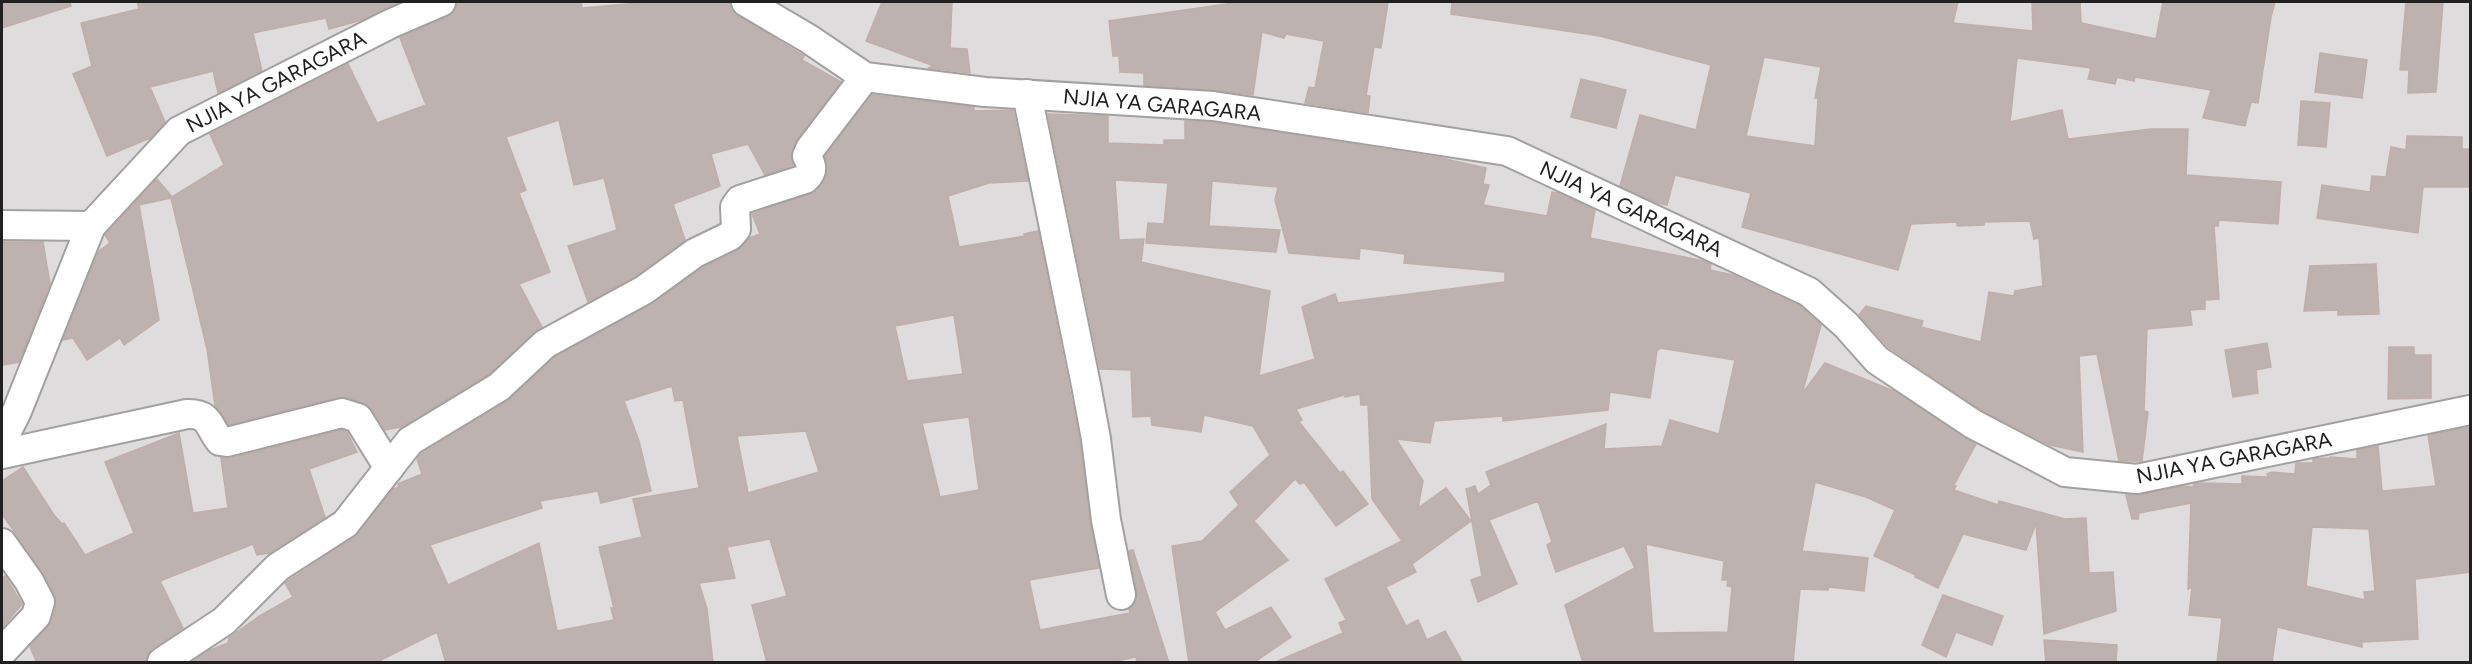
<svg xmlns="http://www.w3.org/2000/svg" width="2472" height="664" viewBox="0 0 2472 664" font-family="Figtree,sans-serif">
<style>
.residential{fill:#dedcdd}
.building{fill:#bdb2af;stroke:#c2ada8;stroke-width:1.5;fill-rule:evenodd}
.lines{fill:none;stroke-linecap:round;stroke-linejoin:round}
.minor-casing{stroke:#a1a1a1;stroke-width:32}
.minor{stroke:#fff;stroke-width:28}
.labels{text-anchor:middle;stroke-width:4.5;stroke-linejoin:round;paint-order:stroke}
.street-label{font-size:21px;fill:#202020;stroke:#fff}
</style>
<rect width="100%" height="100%" fill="#f0eae6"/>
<!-- residential -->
<rect class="residential" x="2" y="2" width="2468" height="660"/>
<!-- building -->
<g class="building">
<path d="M 2,2 L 70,2 L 71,6 L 2,28 Z"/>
<path d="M 137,2 L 400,2 L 362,20 L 329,29 L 326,18 L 253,33 L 262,71 L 218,93 L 213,71 L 150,87 L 165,122 L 150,138 L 107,156 L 73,74 L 92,66 L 81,23 L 139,9 Z"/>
<path d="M 463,2 L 581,2 L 582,8 L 650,2 L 730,2 L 731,10 L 738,16 L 804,56 L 802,60 L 841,82 L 795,142 L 791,156 L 793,165 L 765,175 L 748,144 L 711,154 L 720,186 L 673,204 L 685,240 L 635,276 L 588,302 L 568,246 L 617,230 L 604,178 L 574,185 L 559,120 L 506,137 L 526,190 L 519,193 L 550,272 L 519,284 L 542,327 L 489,374 L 401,427 L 385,430 L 372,409 L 364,403 L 339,397 L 229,425 L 215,405 L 207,349 L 171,198 L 139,205 L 159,320 L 124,345 L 120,338 L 87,360 L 73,338 L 63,340 L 99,251 L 110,243 L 105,235 L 157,179 L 172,197 L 224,165 L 210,134 L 348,64 L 377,123 L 426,105 L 400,38 L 448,17 L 455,11 L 457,4 Z"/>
<path d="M 882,2 L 952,2 L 950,48 L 967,49 L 970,73 L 928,68 L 934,66 L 866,41 Z"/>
<path d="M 1240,2 L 1388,2 L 1381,48 L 1374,47 L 1366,96 L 1370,96 L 1368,113 L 1305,103 L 1309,87 L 1315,88 L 1324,41 L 1286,34 L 1284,38 L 1262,32 L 1253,95 L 1214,90 L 1144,85 L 1144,73 L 1120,72 L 1119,56 L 1113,56 L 1109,21 Z"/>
<path d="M 1452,2 L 1958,2 L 1953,23 L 2033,31 L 2032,2 L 2080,2 L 2081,23 L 2156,39 L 2163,2 L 2275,2 L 2271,17 L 2258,103 L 2251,102 L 2245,126 L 2203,118 L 2211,90 L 2135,77 L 2134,81 L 2117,77 L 2115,84 L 2088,79 L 2091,68 L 2017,58 L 2010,122 L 2062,110 L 2068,139 L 2151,129 L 2188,129 L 2186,175 L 2281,182 L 2278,224 L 2219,220 L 2218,226 L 2214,226 L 2219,299 L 2205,300 L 2205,309 L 2190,310 L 2192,325 L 2147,329 L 2144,411 L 2148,412 L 2142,461 L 2119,461 L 2097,354 L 2079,356 L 2083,452 L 2050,445 L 1981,410 L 1888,347 L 1859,315 L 1866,306 L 1923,321 L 1921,327 L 1981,342 L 1989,292 L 2014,296 L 2015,291 L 2043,286 L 2039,238 L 2034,239 L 2030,221 L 1984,222 L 1984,225 L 1957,226 L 1957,222 L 1911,224 L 1898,270 L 1742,227 L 1751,193 L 1675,175 L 1667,205 L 1658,203 L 1620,186 L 1640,115 L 1696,130 L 1711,65 L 1600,36 L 1451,14 ZM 1764,57 L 1821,67 L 1815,98 L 1818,98 L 1815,146 L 1746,136 Z"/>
<path d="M 2406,2 L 2443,2 L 2436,92 L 2408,93 L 2409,70 L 2400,70 Z"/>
<path d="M 2320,53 L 2367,60 L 2362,98 L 2315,92 Z"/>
<path d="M 1581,79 L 1626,90 L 1616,128 L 1571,117 Z"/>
<path d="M 872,95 L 974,107 L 974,111 L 1013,110 L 1028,181 L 989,183 L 948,196 L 959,247 L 1025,236 L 1024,234 L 1038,231 L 1080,442 L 1090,522 L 1099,568 L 1029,580 L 1040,630 L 1130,613 L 1129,609 L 1136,601 L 1137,592 L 1129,551 L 1133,550 L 1169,663 L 1137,663 L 1136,657 L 1106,663 L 767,663 L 752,605 L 787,596 L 770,539 L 727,547 L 735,578 L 699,583 L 707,609 L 713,663 L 446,663 L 437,632 L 375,663 L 191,663 L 208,651 L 228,643 L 229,638 L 258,617 L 293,597 L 285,583 L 354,538 L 393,489 L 399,487 L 398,484 L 422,474 L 417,459 L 421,454 L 508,401 L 555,357 L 652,304 L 704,267 L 737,251 L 749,238 L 760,234 L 752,214 L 817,191 L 827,173 L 825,156 ZM 954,315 L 963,374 L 907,381 L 895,326 ZM 672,386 L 675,401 L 683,400 L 699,488 L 633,499 L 642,537 L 599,547 L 614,608 L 611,608 L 614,620 L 557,631 L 539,543 L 448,585 L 430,545 L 542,508 L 540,501 L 598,491 L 601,503 L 651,491 L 639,441 L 624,401 ZM 969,417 L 979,490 L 940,497 L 922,423 ZM 806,431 L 819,472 L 748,493 L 737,436 Z"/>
<path d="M 2301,101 L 2330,103 L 2326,147 L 2298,145 Z"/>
<path d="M 1048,114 L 1108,116 L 1108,143 L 1164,145 L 1164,140 L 1185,140 L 1185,121 L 1211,122 L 1441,158 L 1486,168 L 1483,184 L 1489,185 L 1483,205 L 1547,216 L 1552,192 L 1559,193 L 1595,210 L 1590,238 L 1704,261 L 1711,264 L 1710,270 L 1733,275 L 1800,306 L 1821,325 L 1802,394 L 1825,363 L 1896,392 L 1976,444 L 1954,485 L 1956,486 L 1954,490 L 1998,505 L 1999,501 L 2065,519 L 2086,518 L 2089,573 L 2113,572 L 2116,611 L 2044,634 L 2036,523 L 2026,550 L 1963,534 L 1938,588 L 1915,577 L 1916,575 L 1874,556 L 1895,510 L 1866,497 L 1815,482 L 1802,551 L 1868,558 L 1864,591 L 1829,587 L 1828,590 L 1800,589 L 1793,663 L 1583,663 L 1565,605 L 1635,568 L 1624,546 L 1556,572 L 1547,545 L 1552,542 L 1538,501 L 1489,520 L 1517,584 L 1478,602 L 1471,580 L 1482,576 L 1466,489 L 1475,486 L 1478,494 L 1491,485 L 1486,472 L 1606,424 L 1604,449 L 1662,446 L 1670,420 L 1719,434 L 1735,360 L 1660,348 L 1657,351 L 1650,398 L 1610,392 L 1608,410 L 1503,421 L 1503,416 L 1434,421 L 1430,443 L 1396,439 L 1423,481 L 1418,508 L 1446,488 L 1471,521 L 1412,564 L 1416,572 L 1386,587 L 1406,626 L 1418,620 L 1427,640 L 1445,631 L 1463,663 L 1273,663 L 1343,633 L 1339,623 L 1346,620 L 1325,579 L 1402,541 L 1372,499 L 1368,405 L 1361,405 L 1360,394 L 1345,397 L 1344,395 L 1296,409 L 1302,420 L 1299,422 L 1340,473 L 1343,471 L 1368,504 L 1336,526 L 1304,482 L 1300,484 L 1295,479 L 1254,521 L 1288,560 L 1215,612 L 1225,630 L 1271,607 L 1291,637 L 1253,663 L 1189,663 L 1172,546 L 1202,541 L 1239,505 L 1230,492 L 1270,455 L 1253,426 L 1204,415 L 1201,432 L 1152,425 L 1151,416 L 1133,417 L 1131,370 L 1100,369 ZM 1115,180 L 1168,183 L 1164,224 L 1148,223 L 1146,243 L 1276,252 L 1280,230 L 1209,226 L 1212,181 L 1278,187 L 1275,200 L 1289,253 L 1359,259 L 1360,248 L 1405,254 L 1404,263 L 1505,272 L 1505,282 L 1338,303 L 1335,294 L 1302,307 L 1315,359 L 1259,376 L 1270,291 L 1141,262 L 1144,239 L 1119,240 ZM 1646,544 L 1724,561 L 1722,580 L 1728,580 L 1727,586 L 1732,587 L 1728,632 L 1653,633 Z"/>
<path d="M 2407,136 L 2462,137 L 2462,149 L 2470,149 L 2470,187 L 2423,187 L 2418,233 L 2317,218 L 2322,185 L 2370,192 L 2372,176 L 2386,177 L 2391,147 L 2406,150 Z"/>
<path d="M 2,242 L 43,242 L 50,284 L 19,362 L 2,365 Z"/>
<path d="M 2376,264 L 2379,314 L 2338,315 L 2338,310 L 2304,311 L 2310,266 Z"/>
<path d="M 2267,343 L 2271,367 L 2256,370 L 2258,393 L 2233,397 L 2225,350 Z"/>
<path d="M 2389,347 L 2414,347 L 2414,355 L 2431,355 L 2431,398 L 2388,399 Z"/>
<path d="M 2470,427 L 2470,572 L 2415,579 L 2418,639 L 2362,642 L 2362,647 L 2277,627 L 2272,663 L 2217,663 L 2222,618 L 2189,615 L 2192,587 L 2188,589 L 2191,503 L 2139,513 L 2138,519 L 2132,519 L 2126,495 L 2140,495 L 2183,486 L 2193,487 L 2194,484 L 2201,483 L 2242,484 L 2242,476 L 2268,477 L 2267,474 L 2272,472 L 2295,474 L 2296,463 L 2313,463 L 2313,459 L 2330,458 L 2330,457 L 2357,459 L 2357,450 L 2378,446 L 2382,491 L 2436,486 L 2428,435 ZM 2312,527 L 2369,529 L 2375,591 L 2364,592 L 2365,600 L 2306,586 Z"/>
<path d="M 342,430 L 347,432 L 357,452 L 309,469 L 325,517 L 269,553 L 257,555 L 253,544 L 160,581 L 183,628 L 152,649 L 147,655 L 146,663 L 37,663 L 30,647 L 52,621 L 56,607 L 55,595 L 43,572 L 2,514 L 2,481 L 23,467 L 54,515 L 62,524 L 64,523 L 85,555 L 134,533 L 105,462 L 179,433 L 193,513 L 228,508 L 221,458 L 231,458 Z"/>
<path d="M 5,576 L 22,604 L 2,628 L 2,578 Z"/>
<path d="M 1943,595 L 2003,616 L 1992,645 L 1956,632 L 1946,657 L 1922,645 Z"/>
<path d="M 2044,640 L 2117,645 L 2116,663 L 2046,663 Z"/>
</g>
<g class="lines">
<!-- minor casing -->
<g class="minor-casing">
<g id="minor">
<path d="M 746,2 L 809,39 L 865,77 L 985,92 L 1213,106 L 1507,151 L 1809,292 L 1846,325 L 1877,360 L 1973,424 L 2065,472 L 2137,479 L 2470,410"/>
<path d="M 1027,94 L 1086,385 L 1096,439 L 1106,520 L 1121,595"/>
<path d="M 2,225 L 91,226"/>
<path d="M 2,441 L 17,411 L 91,226 L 179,131 L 390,24 L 441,2"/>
<path d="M 2,454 L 187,414 C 210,413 208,426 220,441 L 227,442 L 342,413 L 358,418 L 389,468"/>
<path d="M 2,543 L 29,581 L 40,602 L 36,616 L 2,652"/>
<path d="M 162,662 L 224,621 L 278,567 L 345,524 L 410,441 L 499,387 L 545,344 L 644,290 L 695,253 L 730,236 L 736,229 L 735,207 L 740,200 L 805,179 C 814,171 812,166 807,156 L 810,149 L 865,77"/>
</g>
</g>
<!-- minor -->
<use href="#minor" class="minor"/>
</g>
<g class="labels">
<!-- street labels -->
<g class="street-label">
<text transform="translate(276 82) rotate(-27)" y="7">NJIA YA GARAGARA</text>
<text transform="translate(1162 105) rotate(5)" y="7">NJIA YA GARAGARA</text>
<text transform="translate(1631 209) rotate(25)" y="7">NJIA YA GARAGARA</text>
<text transform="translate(2234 458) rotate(-11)" y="7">NJIA YA GARAGARA</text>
</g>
</g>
<!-- border -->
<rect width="2472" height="664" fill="none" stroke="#202020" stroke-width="6"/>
</svg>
